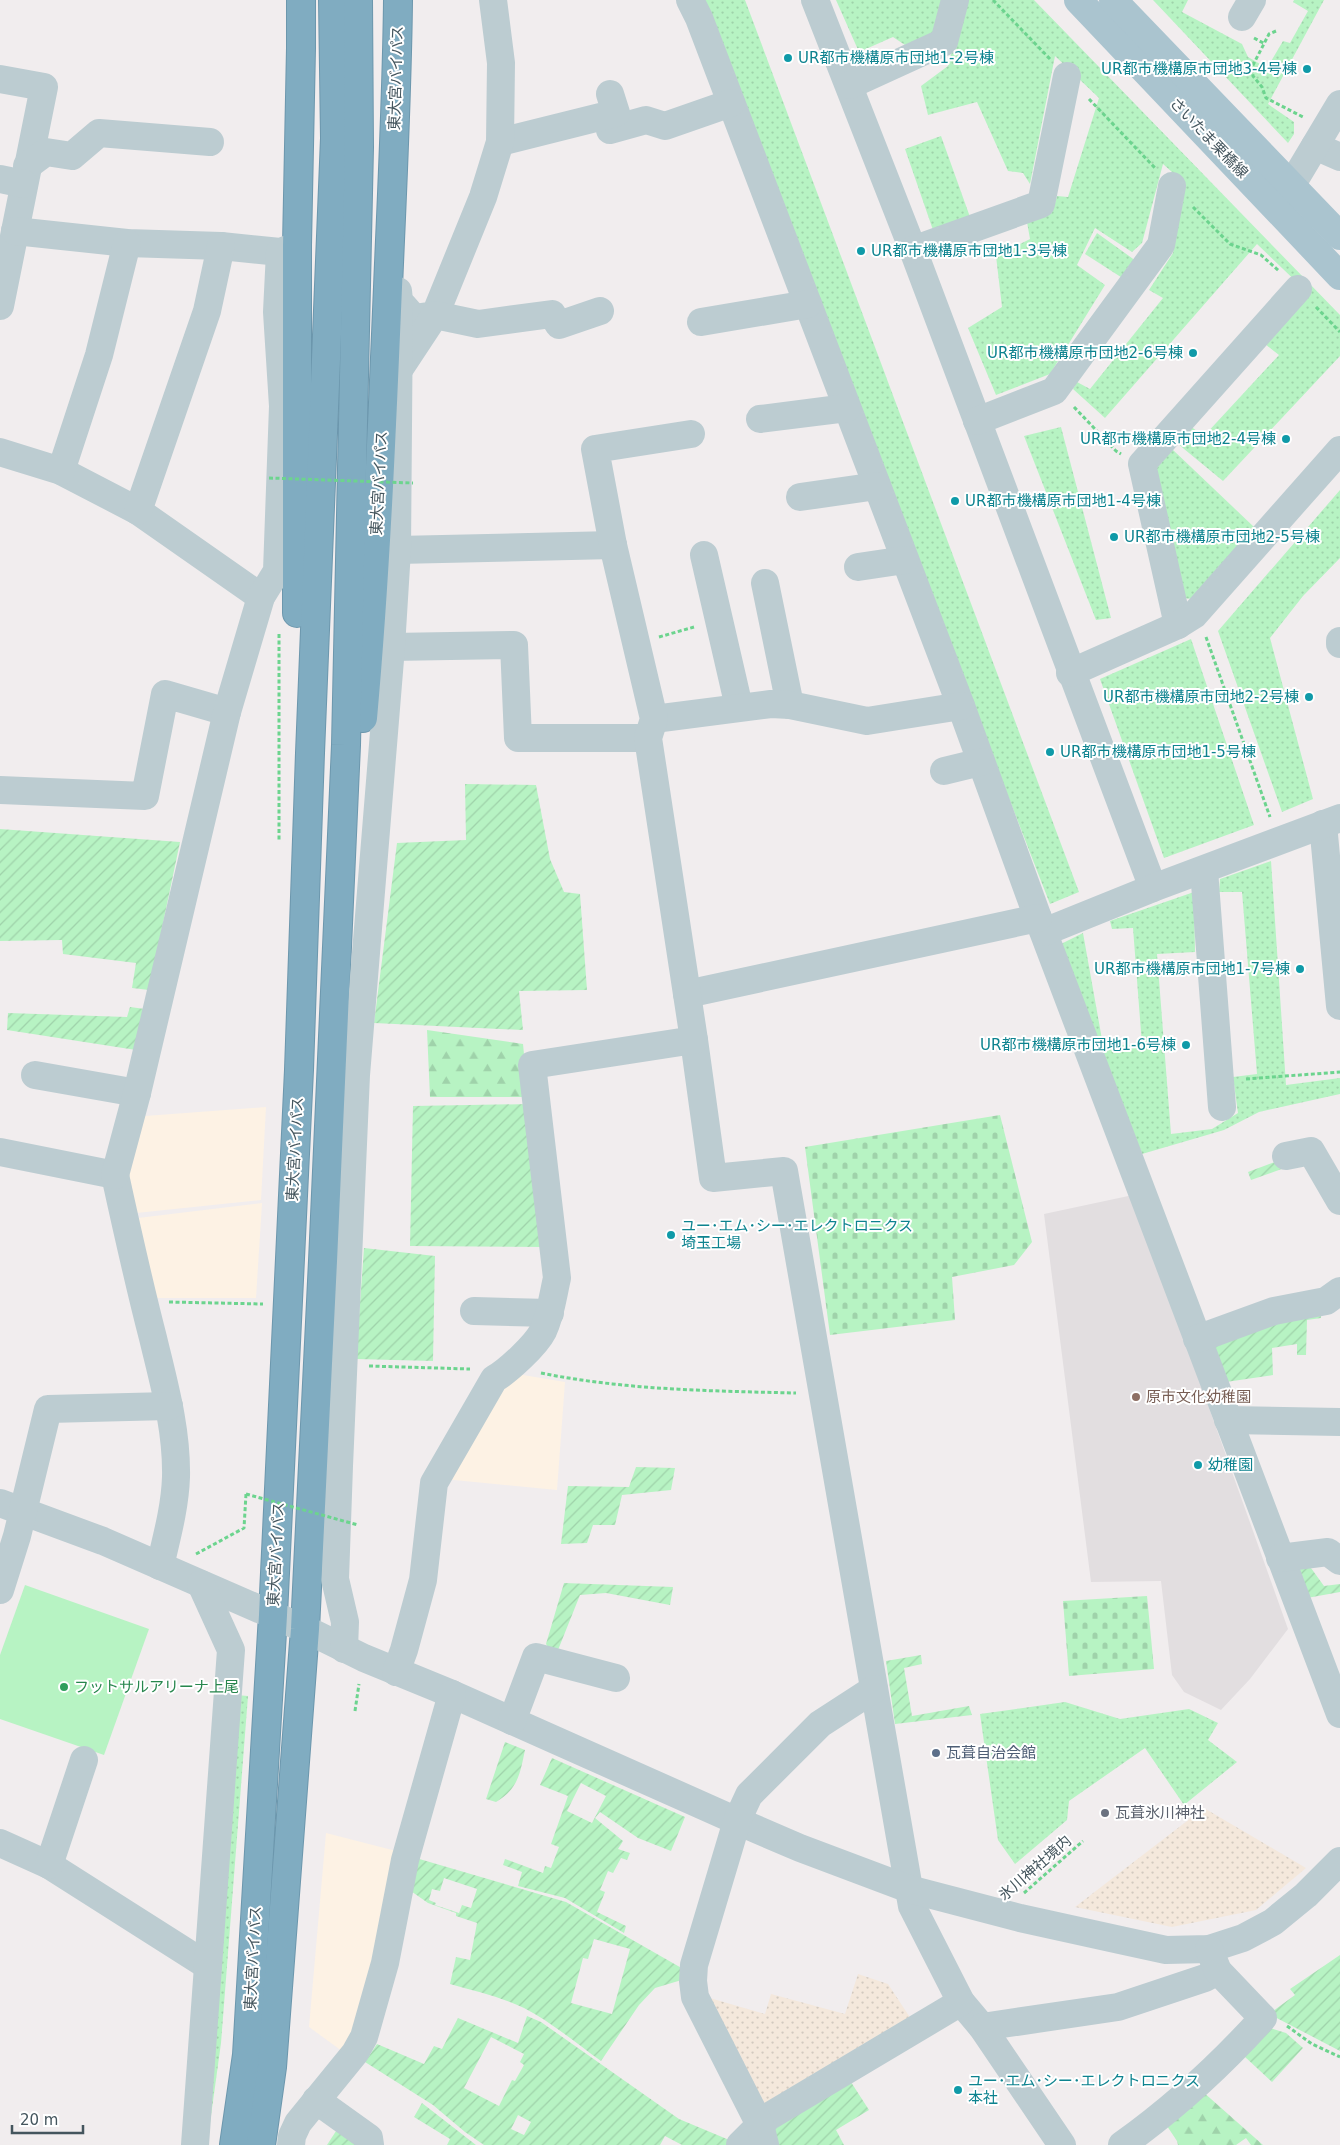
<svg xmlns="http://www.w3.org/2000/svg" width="1340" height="2145" viewBox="0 0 1340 2145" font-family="'DejaVu Sans','Noto Sans JP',sans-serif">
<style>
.commercial{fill:#fdf2e4}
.education{fill:#e2dee0}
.grass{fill:url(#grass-dots)}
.forest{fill:url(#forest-firs)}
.sand{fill:url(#sand-dots)}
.cemetery{fill:url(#cemetery-stones)}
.garden{fill:url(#garden-furrows);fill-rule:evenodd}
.pitch{fill:#b7f3c3}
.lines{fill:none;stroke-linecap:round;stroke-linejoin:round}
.highway-casing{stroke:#6c97ad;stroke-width:30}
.path{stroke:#6cd48e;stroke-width:3;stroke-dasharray:4 2.5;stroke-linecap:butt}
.minor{stroke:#bcccd1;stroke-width:28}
.major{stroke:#aac4cf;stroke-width:28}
.highway{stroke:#80acc1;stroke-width:28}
.path-bridge{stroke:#6cd48e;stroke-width:3;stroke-dasharray:4 2.5;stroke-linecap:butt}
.culture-dot{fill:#0f9aa8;stroke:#fff;stroke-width:2}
.education-dot{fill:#8d6e63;stroke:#fff;stroke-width:2}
.leisure-dot{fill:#2e9e5b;stroke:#fff;stroke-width:2}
.service-dot{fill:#5c6f8a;stroke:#fff;stroke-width:2}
.worship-dot{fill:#6b7280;stroke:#fff;stroke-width:2}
.labels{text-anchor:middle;stroke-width:4;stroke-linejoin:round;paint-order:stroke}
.culture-label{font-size:15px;fill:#0d838f;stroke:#fff;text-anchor:start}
.street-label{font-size:15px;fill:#44555d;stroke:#fff}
.education-label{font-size:15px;fill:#785e54;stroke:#fff;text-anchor:start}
.leisure-label{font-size:15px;fill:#27864d;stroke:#fff;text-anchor:start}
.service-label{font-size:15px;fill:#4e5e75;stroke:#fff;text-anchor:start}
.worship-label{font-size:15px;fill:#5b616d;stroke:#fff;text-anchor:start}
</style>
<defs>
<pattern id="grass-dots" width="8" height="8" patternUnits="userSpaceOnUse" patternTransform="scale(1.25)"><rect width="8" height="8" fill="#b7f3c3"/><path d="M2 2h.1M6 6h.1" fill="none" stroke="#9fd2aa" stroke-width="1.8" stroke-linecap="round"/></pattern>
<pattern id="forest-firs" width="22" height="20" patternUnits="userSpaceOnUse" patternTransform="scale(1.25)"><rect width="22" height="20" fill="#b7f3c3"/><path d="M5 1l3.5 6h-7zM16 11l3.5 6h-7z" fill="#9fd2aa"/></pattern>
<pattern id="sand-dots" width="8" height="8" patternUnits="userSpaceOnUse" patternTransform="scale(1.25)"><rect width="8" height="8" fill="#f4e8dc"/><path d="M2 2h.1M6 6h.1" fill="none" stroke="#d2c9bf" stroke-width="1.8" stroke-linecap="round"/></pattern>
<pattern id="cemetery-stones" width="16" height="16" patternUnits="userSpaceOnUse" patternTransform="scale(1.25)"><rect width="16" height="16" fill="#b7f3c3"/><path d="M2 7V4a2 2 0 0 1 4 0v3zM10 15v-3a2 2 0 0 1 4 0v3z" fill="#9fd2aa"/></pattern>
<pattern id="garden-furrows" width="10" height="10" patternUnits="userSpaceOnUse" patternTransform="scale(1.25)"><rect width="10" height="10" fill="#b7f3c3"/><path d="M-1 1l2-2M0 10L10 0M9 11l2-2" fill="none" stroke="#9fd2aa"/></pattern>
</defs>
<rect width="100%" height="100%" fill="#f1edee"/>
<!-- commercial -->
<g class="commercial">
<path d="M 266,1107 L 261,1200 L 136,1213 L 129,1175 L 145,1116 Z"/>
<path d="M 262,1203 L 256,1298 L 153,1298 L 138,1218 Z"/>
<path d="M 517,1374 L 565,1382 L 557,1490 L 444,1479 L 499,1389 Z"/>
<path d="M 326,1833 L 400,1852 L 373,1981 L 346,2054 L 309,2027 Z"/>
</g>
<!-- education -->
<path class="education" d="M 1133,1195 L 1288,1629 L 1250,1679 L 1221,1710 L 1184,1692 L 1172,1675 L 1161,1581 L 1091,1582 L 1044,1214 Z"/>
<!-- grass -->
<g class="grass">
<path d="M 699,0 L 745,0 L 1079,892 L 1050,904 Z"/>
<path d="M 836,0 L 945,0 L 935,32 L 905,45 L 893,37 L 859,52 Z"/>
<path d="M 965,0 L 1034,0 L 1340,315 L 1340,356 L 1223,481 L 1178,444 L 1190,426 L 1204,436 L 1279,355 L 1265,344 L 1308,293 L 1257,244 L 1105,418 L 1073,389 L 1077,382 L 1090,389 L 1163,298 L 1149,290 L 1173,253 L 1182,181 L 1163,164 L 1142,243 L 1132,252 L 1095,228 L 1077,265 L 1105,285 L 1050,374 L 996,395 L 968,328 L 1002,307 L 996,256 L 1030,239 L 1027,222 L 1053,210 L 1057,196 L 1068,197 L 1099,98 L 1055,56 L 1030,184 L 1023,173 L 1008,171 L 977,102 L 928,115 L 921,86 L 948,66 Z"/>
<path d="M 1153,0 L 1188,0 L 1182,12 L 1242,44 L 1248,57 L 1267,68 L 1283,41 L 1290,43 L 1308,11 L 1293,2 L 1294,0 L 1324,0 L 1268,104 L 1294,122 L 1294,134 L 1288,143 Z"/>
<path d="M 941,136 L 970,217 L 933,230 L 905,149 Z"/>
<path d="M 1097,233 L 1136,261 L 1124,279 L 1085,254 Z"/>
<path d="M 1061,427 L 1111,618 L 1096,620 L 1024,436 Z"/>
<path d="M 1172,449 L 1254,527 L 1194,599 L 1180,598 L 1156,469 Z"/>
<path d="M 1340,490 L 1340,558 L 1303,596 L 1270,638 L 1313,799 L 1282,812 L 1218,631 Z"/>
<path d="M 1191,639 L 1254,825 L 1164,858 L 1100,679 Z"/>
<path d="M 1271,861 L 1286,1085 L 1340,1078 L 1340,1094 L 1259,1112 L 1224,1130 L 1142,1154 L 1061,944 L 1083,933 L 1103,1045 L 1142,1045 L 1133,928 L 1112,929 L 1110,921 L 1194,892 L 1195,952 L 1157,954 L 1171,1134 L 1212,1129 L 1238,1113 L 1233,1077 L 1257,1074 L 1242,892 L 1219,892 L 1220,879 Z"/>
<path d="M 236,1695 L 248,1696 L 221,2043 L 207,2145 Z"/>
<path d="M 1065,1702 L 1120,1719 L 1189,1709 L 1218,1723 L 1208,1740 L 1237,1762 L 1184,1805 L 1145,1748 L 1069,1801 L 1067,1820 L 1015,1864 L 998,1840 L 980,1714 Z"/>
</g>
<!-- forest -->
<g class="forest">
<path d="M 427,1030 L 523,1044 L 528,1097 L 430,1097 Z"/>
<path d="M 1202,2091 L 1263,2145 L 1251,2145 L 1246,2138 L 1236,2145 L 1178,2145 L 1177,2141 L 1165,2123 Z"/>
</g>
<!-- sand -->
<g class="sand">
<path d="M 1204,1808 L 1306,1868 L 1256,1910 L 1172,1927 L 1075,1907 Z"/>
<path d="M 858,1974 L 888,1984 L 911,2019 L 768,2108 L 758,2106 L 703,1996 L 765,2014 L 771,1994 L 845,2014 Z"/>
</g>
<!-- cemetery -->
<g class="cemetery">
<path d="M 1000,1115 L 1032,1242 L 1014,1265 L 952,1277 L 955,1320 L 830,1335 L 805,1147 Z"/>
<path d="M 1147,1596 L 1154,1669 L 1069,1676 L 1063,1601 Z"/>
</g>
<!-- garden -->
<g class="garden">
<path d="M 465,784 L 536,785 L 550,859 L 564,892 L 580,894 L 587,990 L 519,991 L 523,1030 L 374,1023 L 397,843 L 466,840 Z"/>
<path d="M 0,829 L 180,842 L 149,990 L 132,988 L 136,963 L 63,954 L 62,940 L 0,941 Z"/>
<path d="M 130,1007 L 145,1009 L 136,1050 L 7,1030 L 8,1013 L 127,1017 Z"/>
<path d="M 530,1104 L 545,1247 L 410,1246 L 413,1106 Z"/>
<path d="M 1283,1159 L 1287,1167 L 1251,1180 L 1248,1172 Z"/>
<path d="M 364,1248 L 435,1256 L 433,1361 L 356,1359 Z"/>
<path d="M 1320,1309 L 1321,1318 L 1307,1320 L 1306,1355 L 1297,1355 L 1297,1344 L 1272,1348 L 1273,1375 L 1226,1382 L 1211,1350 L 1215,1341 Z"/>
<path d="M 636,1467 L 675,1468 L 671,1490 L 622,1495 L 615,1525 L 593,1525 L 587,1543 L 561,1544 L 568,1486 L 629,1487 Z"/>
<path d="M 1293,1563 L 1311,1568 L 1324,1586 L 1340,1584 L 1340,1592 L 1307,1598 Z"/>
<path d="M 564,1583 L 673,1587 L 670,1605 L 606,1593 L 580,1595 L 558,1650 L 551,1651 L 546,1644 Z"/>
<path d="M 921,1655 L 922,1664 L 904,1668 L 912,1716 L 969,1706 L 972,1715 L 895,1724 L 886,1661 Z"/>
<path d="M 505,1742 L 525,1750 C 520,1774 518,1789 496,1802 L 486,1799 Z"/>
<path d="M 552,1758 L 685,1817 L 671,1851 L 638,1838 L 600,1812 L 595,1818 L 623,1841 L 618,1849 L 630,1853 L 627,1860 L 621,1858 L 613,1873 L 608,1871 L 600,1890 L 605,1892 L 597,1912 L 626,1926 L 624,1933 L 565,1898 L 518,1886 L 522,1872 L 503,1865 L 505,1859 L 543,1873 L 545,1866 L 551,1868 L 559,1847 L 551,1844 L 568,1796 L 540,1785 ZM 581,1783 L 606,1796 L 592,1823 L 567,1811 Z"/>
<path d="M 416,1858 L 566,1902 L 685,1970 L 685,1979 L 655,1988 L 639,2005 L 601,2061 C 576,2043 551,2022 524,2008 C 501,1997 475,1991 450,1984 L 456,1957 L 470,1960 L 477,1923 L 456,1916 L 456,1913 L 428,1903 L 408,1889 ZM 444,1878 L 477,1889 L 471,1908 L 462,1905 L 459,1913 L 435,1905 L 436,1903 L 429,1900 L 432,1889 L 440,1891 ZM 594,1939 L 630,1949 L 612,2014 L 571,2003 L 583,1958 L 588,1959 Z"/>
<path d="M 1340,1955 L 1340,2051 L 1269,2014 L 1295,1995 L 1290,1989 Z"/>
<path d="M 527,2016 L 541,2022 L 679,2119 L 734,2142 L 731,2145 L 682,2145 L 665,2136 L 660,2145 L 484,2145 L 465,2132 L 433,2105 L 365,2062 L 377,2044 L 424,2064 L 434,2046 L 442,2049 L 458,2018 L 518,2043 ZM 491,2037 L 524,2054 L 520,2062 L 524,2065 L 515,2081 L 512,2080 L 499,2106 L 464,2088 ZM 518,2115 L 531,2122 L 524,2135 L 511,2129 Z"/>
<path d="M 1270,2028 L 1286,2033 L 1303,2048 L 1272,2082 L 1244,2056 Z"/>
<path d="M 849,2079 L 869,2110 L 836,2130 L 844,2145 L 773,2145 L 770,2133 L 782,2123 Z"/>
<path d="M 422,2103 L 476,2145 L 447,2145 L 450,2139 L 414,2117 Z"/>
<path d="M 338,2128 L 362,2145 L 327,2145 Z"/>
</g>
<!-- pitch -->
<path class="pitch" d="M 25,1585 L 149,1629 L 104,1755 L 0,1719 L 0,1655 Z"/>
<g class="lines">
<!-- highway casing -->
<g class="highway-casing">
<g id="highway">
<path d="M 297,613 L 297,245 L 301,48 L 301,0"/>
<path d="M 363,718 C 376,574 382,431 388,287 C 392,191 397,96 398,0"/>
<path d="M 234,2145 L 247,2055 L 273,1615 L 299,1070 L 310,753 L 335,138 L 333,0"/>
<path d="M 261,2145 L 272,2067 L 305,1629 L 323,1261 L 346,745 L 359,147 L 358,0"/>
</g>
</g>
<!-- path -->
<g class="path">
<path d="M 993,0 L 1050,59"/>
<path d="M 1276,31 L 1269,34 L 1252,67 L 1253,76 L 1262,87 L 1266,98 L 1303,117"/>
<path d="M 1254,38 L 1265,44"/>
<path d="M 1089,99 L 1156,169"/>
<path d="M 1193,207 L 1230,244 L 1261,255 L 1279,271"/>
<path d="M 1316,307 L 1340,332"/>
<path d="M 1074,407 L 1116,451 L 1121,454"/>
<path d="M 279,634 L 279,841"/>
<path d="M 659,637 L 694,627"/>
<path d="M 1206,637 L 1270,817"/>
<path d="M 1246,1079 L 1340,1072"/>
<path d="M 169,1302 L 263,1304"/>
<path d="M 369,1366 L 470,1369"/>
<path d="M 541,1373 C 625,1390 711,1391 796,1393"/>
<path d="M 196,1554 L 244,1528 L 246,1494"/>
<path d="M 355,1711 L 359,1684"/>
<path d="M 1024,1893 L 1083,1841"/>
<path d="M 1287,2026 L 1312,2044 L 1340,2057"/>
</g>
<!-- minor -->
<g class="minor">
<path d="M 690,0 L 699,18 L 961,706 L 1038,918 L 1340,1714"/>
<path d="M 815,0 L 913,250 L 1153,888"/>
<path d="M 1242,17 L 1252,0"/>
<path d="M 0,79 L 44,87 L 0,306"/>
<path d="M 850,85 L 944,42 L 955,0"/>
<path d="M 610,130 L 646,120 L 665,126 L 731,103"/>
<path d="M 500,142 L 616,113 L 610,94"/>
<path d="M 1315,146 L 1340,157"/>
<path d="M 27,166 L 46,152 L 72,156 L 99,133 L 210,142"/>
<path d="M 0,179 L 24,184"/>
<path d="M 1279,206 L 1340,104"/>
<path d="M 15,231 L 127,243 L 221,246 L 280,252 L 296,246"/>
<path d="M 913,250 L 1041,204 L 1067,76"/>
<path d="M 398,291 L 399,301 L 414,318 L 435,315 L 483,197 L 500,142 L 501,63 L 493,0"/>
<path d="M 701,322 L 808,304"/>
<path d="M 400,368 L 435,315 L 478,324 L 552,314 L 559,325 L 600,311"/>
<path d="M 760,419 L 847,408"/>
<path d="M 977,421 L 1054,391 L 1161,245 L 1172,186"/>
<path d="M 0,452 L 61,471 L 138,511 L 261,597"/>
<path d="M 61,471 L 99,355 L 127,243"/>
<path d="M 800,497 L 877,486"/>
<path d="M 138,511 L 207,311 L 221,246"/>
<path d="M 397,550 L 613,545"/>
<path d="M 704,555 L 739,707"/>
<path d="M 858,567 L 905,560"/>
<path d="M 765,583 L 790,705"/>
<path d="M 1178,625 L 1142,464 L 1298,289"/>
<path d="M 1340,641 L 1340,644"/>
<path d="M 391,647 L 514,645 L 518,738 L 648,738"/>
<path d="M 1070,673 L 1178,625 L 1194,615 L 1340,450"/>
<path d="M 654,719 L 771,704 L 790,705 L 867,721 L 961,706"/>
<path d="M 944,771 L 981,762"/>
<path d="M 0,790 L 145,796 L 165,694 L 227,712"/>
<path d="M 1323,824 L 1340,1006"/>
<path d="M 1204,870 L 1222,1107"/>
<path d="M 1044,932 L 1153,888 L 1340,818"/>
<path d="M 687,994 L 1038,918"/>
<path d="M 694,1040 L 713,1178 L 784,1171 L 912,1906 L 961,2002 L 982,2027 L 1062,2145"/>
<path d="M 35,1075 L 137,1093"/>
<path d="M 0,1152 L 115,1175 C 127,1230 139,1284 153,1338 C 164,1384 177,1429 176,1477 C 175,1507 167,1536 160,1566"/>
<path d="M 1286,1156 L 1311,1151 L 1340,1201"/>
<path d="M 115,1175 L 137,1093 L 227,712 L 261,597 L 277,571 L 283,406 L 277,312 L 280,252"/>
<path d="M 474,1311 L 550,1313"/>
<path d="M 1197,1339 L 1274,1311 L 1326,1301 L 1340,1291"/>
<path d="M 1228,1420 L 1340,1422"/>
<path d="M 0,1503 L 103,1541 L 305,1629 L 364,1658 L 452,1694 L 737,1821 L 800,1848 L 909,1889 L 1020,1918 L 1120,1940 L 1166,1950 L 1209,1949 L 1243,1938 L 1273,1922 L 1306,1895 L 1340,1861"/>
<path d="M 1280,1558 L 1328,1552 L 1340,1561"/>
<path d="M 0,1590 L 17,1536 L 48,1409 L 169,1406"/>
<path d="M 344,1649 L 345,1622 L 335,1579 L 339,1466 L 356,1075 L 391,647 L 397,550 L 399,302"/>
<path d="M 396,1672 L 404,1650 L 423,1580 L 434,1483 L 494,1379 C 508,1371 536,1345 543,1331 C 551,1314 553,1295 557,1278 L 532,1065 L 694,1040 L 648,738 L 654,719 L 613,545 L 595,449 L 691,434"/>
<path d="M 512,1721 L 536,1657 L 616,1678"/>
<path d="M 0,1843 L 49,1865 L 208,1966"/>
<path d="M 49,1865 L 84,1760"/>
<path d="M 982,2027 L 1118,2007 L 1205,1978 L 1218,1971"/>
<path d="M 316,2100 L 369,2138 L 370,2145"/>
<path d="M 195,2145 L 231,1650 L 201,1584"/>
<path d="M 291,2145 L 292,2136 L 298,2123 L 355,2053 L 364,2037 L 385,1963 L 405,1860 L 452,1694"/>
<path d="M 740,2145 L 768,2117 L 961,2002"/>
<path d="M 765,2145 L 760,2125 L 695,1997 L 693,1981 L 694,1965 L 737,1821 L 749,1795 L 820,1724 L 874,1689"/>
<path d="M 1122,2145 C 1175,2107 1219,2067 1263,2018 L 1218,1971 L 1209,1949"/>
</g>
<!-- major -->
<g class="major">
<path d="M 1078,0 L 1340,276"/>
<path d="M 1113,0 L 1340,236"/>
</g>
<!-- highway -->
<use href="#highway" class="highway"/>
<!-- path-bridge -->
<g class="path-bridge">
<path d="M 269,478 L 413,483"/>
<path d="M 246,1494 L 358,1525"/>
</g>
</g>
<!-- markers -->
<g class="culture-dot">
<circle cx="788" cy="58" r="5"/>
<circle cx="1307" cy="69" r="5"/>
<circle cx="861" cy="251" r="5"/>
<circle cx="1193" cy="353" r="5"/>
<circle cx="1286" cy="439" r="5"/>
<circle cx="955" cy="501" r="5"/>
<circle cx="1114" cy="537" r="5"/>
<circle cx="1309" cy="697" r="5"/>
<circle cx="1050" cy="752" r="5"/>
<circle cx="1300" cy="969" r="5"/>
<circle cx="1186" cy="1045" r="5"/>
<circle cx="671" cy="1235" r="5"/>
<circle cx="1198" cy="1465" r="5"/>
<circle cx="958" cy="2090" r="5"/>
</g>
<circle class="education-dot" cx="1136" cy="1397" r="5"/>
<circle class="leisure-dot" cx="64" cy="1687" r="5"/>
<circle class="service-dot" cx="936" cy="1753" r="5"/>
<circle class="worship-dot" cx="1105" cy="1813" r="5"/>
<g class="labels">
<!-- culture labels -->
<g class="culture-label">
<text x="798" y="63">UR都市機構原市団地1-2号棟</text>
<text x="1297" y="74" text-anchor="end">UR都市機構原市団地3-4号棟</text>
<text x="871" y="256">UR都市機構原市団地1-3号棟</text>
<text x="1183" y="358" text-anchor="end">UR都市機構原市団地2-6号棟</text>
<text x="1276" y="444" text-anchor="end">UR都市機構原市団地2-4号棟</text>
<text x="965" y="506">UR都市機構原市団地1-4号棟</text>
<text x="1124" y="542">UR都市機構原市団地2-5号棟</text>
<text x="1299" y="702" text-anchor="end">UR都市機構原市団地2-2号棟</text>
<text x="1060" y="757">UR都市機構原市団地1-5号棟</text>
<text x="1290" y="974" text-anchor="end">UR都市機構原市団地1-7号棟</text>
<text x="1176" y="1050" text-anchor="end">UR都市機構原市団地1-6号棟</text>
<text x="681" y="1231">ユー･エム･シー･エレクトロニクス<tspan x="681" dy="17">埼玉工場</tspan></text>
<text x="1208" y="1470">幼稚園</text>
<text x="968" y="2086">ユー･エム･シー･エレクトロニクス<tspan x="968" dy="17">本社</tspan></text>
</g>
<!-- street labels -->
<g class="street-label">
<text transform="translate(396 78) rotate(-88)" y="5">東大宮バイパス</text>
<text transform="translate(1209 138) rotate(46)" y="5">さいたま栗橋線</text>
<text transform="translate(379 483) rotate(-87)" y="5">東大宮バイパス</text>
<text transform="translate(295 1149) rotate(-87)" y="5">東大宮バイパス</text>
<text transform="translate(276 1554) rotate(-87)" y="5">東大宮バイパス</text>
<text transform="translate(1035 1868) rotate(-41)" y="5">氷川神社境内</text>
<text transform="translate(253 1958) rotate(-87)" y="5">東大宮バイパス</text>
</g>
<!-- education labels -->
<g class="education-label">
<text x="1146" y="1402">原市文化幼稚園</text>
</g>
<!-- leisure labels -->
<g class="leisure-label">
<text x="74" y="1692">フットサルアリーナ上尾</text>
</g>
<!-- service labels -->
<g class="service-label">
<text x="946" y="1758">瓦葺自治会館</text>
</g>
<!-- worship labels -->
<g class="worship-label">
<text x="1115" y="1818">瓦葺氷川神社</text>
</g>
</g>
<!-- scale -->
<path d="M12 2125v8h71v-8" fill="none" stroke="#44555d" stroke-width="2.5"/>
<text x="20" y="2125" font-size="15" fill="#44555d" stroke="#ffffff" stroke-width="4" paint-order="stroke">20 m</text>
</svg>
